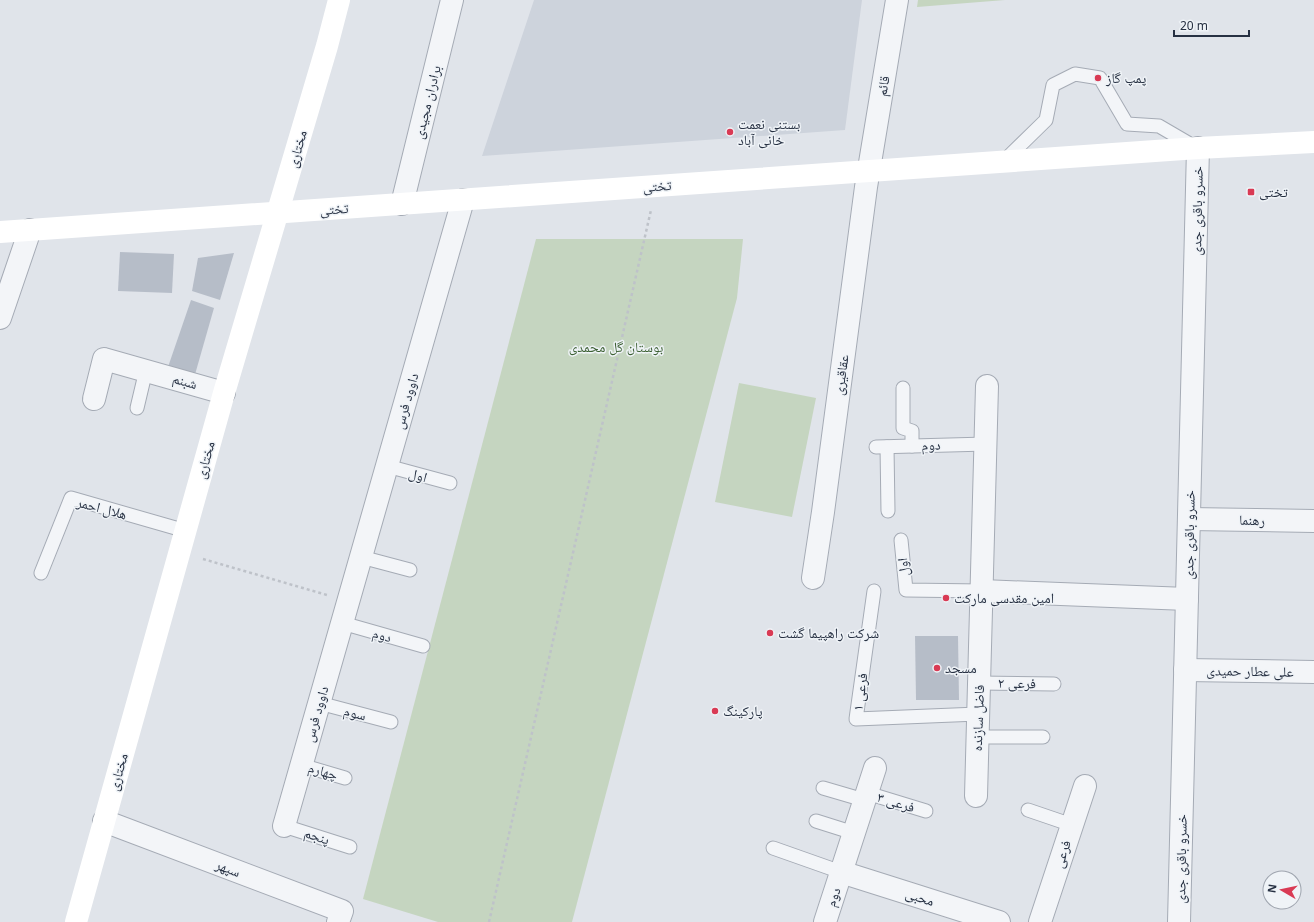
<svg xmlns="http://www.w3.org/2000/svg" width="1314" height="922" viewBox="0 0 1314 922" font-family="'Noto Sans','Noto Naskh Arabic',sans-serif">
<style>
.built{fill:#cdd3dc}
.green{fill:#c5d5c0}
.building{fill:#b6bdc8}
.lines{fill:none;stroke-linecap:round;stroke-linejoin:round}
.service-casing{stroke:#a5abb5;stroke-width:15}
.minor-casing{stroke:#a5abb5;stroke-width:24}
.path{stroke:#bec2c9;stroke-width:2.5;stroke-dasharray:3 3;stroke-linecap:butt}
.service{stroke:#f3f5f8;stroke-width:13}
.minor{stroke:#f3f5f8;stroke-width:22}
.secondary{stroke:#fff;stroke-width:22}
.poi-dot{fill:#d93a54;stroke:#eff3f7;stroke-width:1.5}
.labels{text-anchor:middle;stroke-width:3;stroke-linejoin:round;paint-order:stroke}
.poi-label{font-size:14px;fill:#273143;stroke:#eff3f7;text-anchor:start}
.street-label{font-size:14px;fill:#273143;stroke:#eff3f7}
.park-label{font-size:14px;fill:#3c6033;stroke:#eff3f7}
</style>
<rect width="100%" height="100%" fill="#e0e4ea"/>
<!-- built -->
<path class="built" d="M 534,0 L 862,0 L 845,130 L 482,156 Z"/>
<!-- green -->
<g class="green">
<path d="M 918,0 L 1005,0 L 917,7 Z"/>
<path d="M 536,239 L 743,239 L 737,298 L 572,922 L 438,922 L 363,899 Z"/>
<path d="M 739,383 L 816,398 L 792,517 L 715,502 Z"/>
</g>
<!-- building -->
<g class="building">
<path d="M 120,252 L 174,254 L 172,293 L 118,291 Z"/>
<path d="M 234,253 L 220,300 L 192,291 L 198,258 Z"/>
<path d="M 191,300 L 214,308 L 194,378 L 168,367 Z"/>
<path d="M 915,636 L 958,636 L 959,700 L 916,700 Z"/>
</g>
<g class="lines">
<!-- service casing -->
<g class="service-casing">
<g id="service">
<path d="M 1003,162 L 1046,120 L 1053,85 L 1075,74 L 1100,78 L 1127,124 L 1159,126 L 1195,147"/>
<path d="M 903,388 L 903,428 L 912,431 L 912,446"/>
<path d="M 137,408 L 146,370"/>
<path d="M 876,447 L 986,444"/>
<path d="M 887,447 L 888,511"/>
<path d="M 387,466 L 450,483"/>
<path d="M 901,540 L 906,590 L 982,591"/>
<path d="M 361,557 L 410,570"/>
<path d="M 41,573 L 71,498 L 186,531"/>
<path d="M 874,591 L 856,719 L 978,714"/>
<path d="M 342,623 L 423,646"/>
<path d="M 979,683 L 1054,684"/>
<path d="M 319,703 L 391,722"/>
<path d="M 978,737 L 1043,737"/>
<path d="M 301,765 L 345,778"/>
<path d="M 823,788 L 864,800"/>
<path d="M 867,793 L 926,811"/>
<path d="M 1028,810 L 1072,825"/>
<path d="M 816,821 L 854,833"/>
<path d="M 284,826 L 350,847"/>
<path d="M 773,848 L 841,872"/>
</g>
</g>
<!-- minor casing -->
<g class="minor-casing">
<g id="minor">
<path d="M 402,204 L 452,0"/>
<path d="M 0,318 L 30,230"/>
<path d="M 94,399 L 104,359 L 224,393"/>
<path d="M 1189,519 L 1314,521"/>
<path d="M 813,578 L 823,512 L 866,187 L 897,0"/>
<path d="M 982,591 L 1187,599"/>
<path d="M 1185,670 L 1314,672"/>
<path d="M 976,796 L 987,386"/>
<path d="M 104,821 L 342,911 L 338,922"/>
<path d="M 284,826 L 463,200"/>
<path d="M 841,872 L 999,922"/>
<path d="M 825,922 L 875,768"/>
<path d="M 1040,922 L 1085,786"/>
<path d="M 1179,922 L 1198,148"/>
</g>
</g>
<!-- path -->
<g class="path">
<path d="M 203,559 L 327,595"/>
<path d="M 489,922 L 651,210"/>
</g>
<!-- service -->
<use href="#service" class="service"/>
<!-- minor -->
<use href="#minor" class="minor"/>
<!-- secondary -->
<g class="secondary">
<path d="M 0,232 L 1198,148 L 1314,142"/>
<path d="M 76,922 L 224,393 L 327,46 L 339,0"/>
</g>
</g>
<!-- markers -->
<g class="poi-dot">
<circle cx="1098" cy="78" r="4"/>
<circle cx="730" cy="132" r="4"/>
<rect x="1247" y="188" width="8" height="8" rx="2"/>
<circle cx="946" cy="598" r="4"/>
<circle cx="770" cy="633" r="4"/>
<circle cx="937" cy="668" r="4"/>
<circle cx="715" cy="711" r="4"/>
</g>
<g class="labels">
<!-- poi labels -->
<g class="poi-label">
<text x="1106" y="83">پمپ گاز</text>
<text x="738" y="129">بستنی نعمت<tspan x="738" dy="16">خانی آباد</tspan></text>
<text x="1259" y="197">تختی</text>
<text x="954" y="603">امین مقدسی مارکت</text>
<text x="778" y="638">شركت راهپيما گشت</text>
<text x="945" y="673">مسجد</text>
<text x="723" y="716">پارکینگ</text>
</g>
<!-- street labels -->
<g class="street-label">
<text transform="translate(883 86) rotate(-81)" y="5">قائم</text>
<text transform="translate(427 102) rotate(-76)" y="5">برادران مجیدی</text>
<text transform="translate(297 149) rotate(-74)" y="5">مختاری</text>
<text transform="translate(657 186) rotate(-4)" y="5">تختی</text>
<text transform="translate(334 209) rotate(-4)" y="5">تختی</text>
<text transform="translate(1197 211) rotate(-89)" y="5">خسرو باقری جدی</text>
<text transform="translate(841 375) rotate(-82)" y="5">عقاقیری</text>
<text transform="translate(185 381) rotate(16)" y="5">شبنم</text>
<text transform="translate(406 401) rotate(-74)" y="5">داوود فرس</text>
<text transform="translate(931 445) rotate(-2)" y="5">دوم</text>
<text transform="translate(205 460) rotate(-75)" y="5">مختاری</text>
<text transform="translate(418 475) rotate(16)" y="5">اول</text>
<text transform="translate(102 508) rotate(15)" y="5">هلال احمر</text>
<text transform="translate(1252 520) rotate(1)" y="5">رهنما</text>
<text transform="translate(1189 535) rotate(-89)" y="5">خسرو باقری جدی</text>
<text transform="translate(903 567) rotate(-96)" y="5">اول</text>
<text transform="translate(382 635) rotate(16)" y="5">دوم</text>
<text transform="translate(1250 671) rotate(1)" y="5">علی عطار حمیدی</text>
<text transform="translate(1017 683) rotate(1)" y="5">فرعی ۲</text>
<text transform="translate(860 692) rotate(-82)" y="5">فرعی ۱</text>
<text transform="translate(355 713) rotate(15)" y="5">سوم</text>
<text transform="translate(316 714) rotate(-74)" y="5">داوود فرس</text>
<text transform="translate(978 718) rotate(-88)" y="5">فاضل سازنده</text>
<text transform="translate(323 771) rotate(16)" y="5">چهارم</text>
<text transform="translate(118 772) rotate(-74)" y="5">مختاری</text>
<text transform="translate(896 802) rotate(17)" y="5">فرعی ۳</text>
<text transform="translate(317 836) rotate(18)" y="5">پنجم</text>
<text transform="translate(1062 854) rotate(-72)" y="5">فرعی</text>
<text transform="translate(1181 859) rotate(-89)" y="5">خسرو باقری جدی</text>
<text transform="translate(228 868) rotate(21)" y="5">سپهر</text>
<text transform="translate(833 897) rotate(-72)" y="5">دوم</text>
<text transform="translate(920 897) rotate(18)" y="5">محبی</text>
</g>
<!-- park labels -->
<g class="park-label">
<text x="616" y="352">بوستان گل محمدی</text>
</g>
</g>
<!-- north arrow -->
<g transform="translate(1282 890) rotate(279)"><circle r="19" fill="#eff3f7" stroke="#9fa5af"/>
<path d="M0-3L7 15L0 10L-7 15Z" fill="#d93a54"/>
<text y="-6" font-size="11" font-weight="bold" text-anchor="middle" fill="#273143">N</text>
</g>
<!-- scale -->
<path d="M1174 30v6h75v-6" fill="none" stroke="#273143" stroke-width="2"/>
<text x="1180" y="30" font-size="12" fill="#273143" stroke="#eff3f7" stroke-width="3" paint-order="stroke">20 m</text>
</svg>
